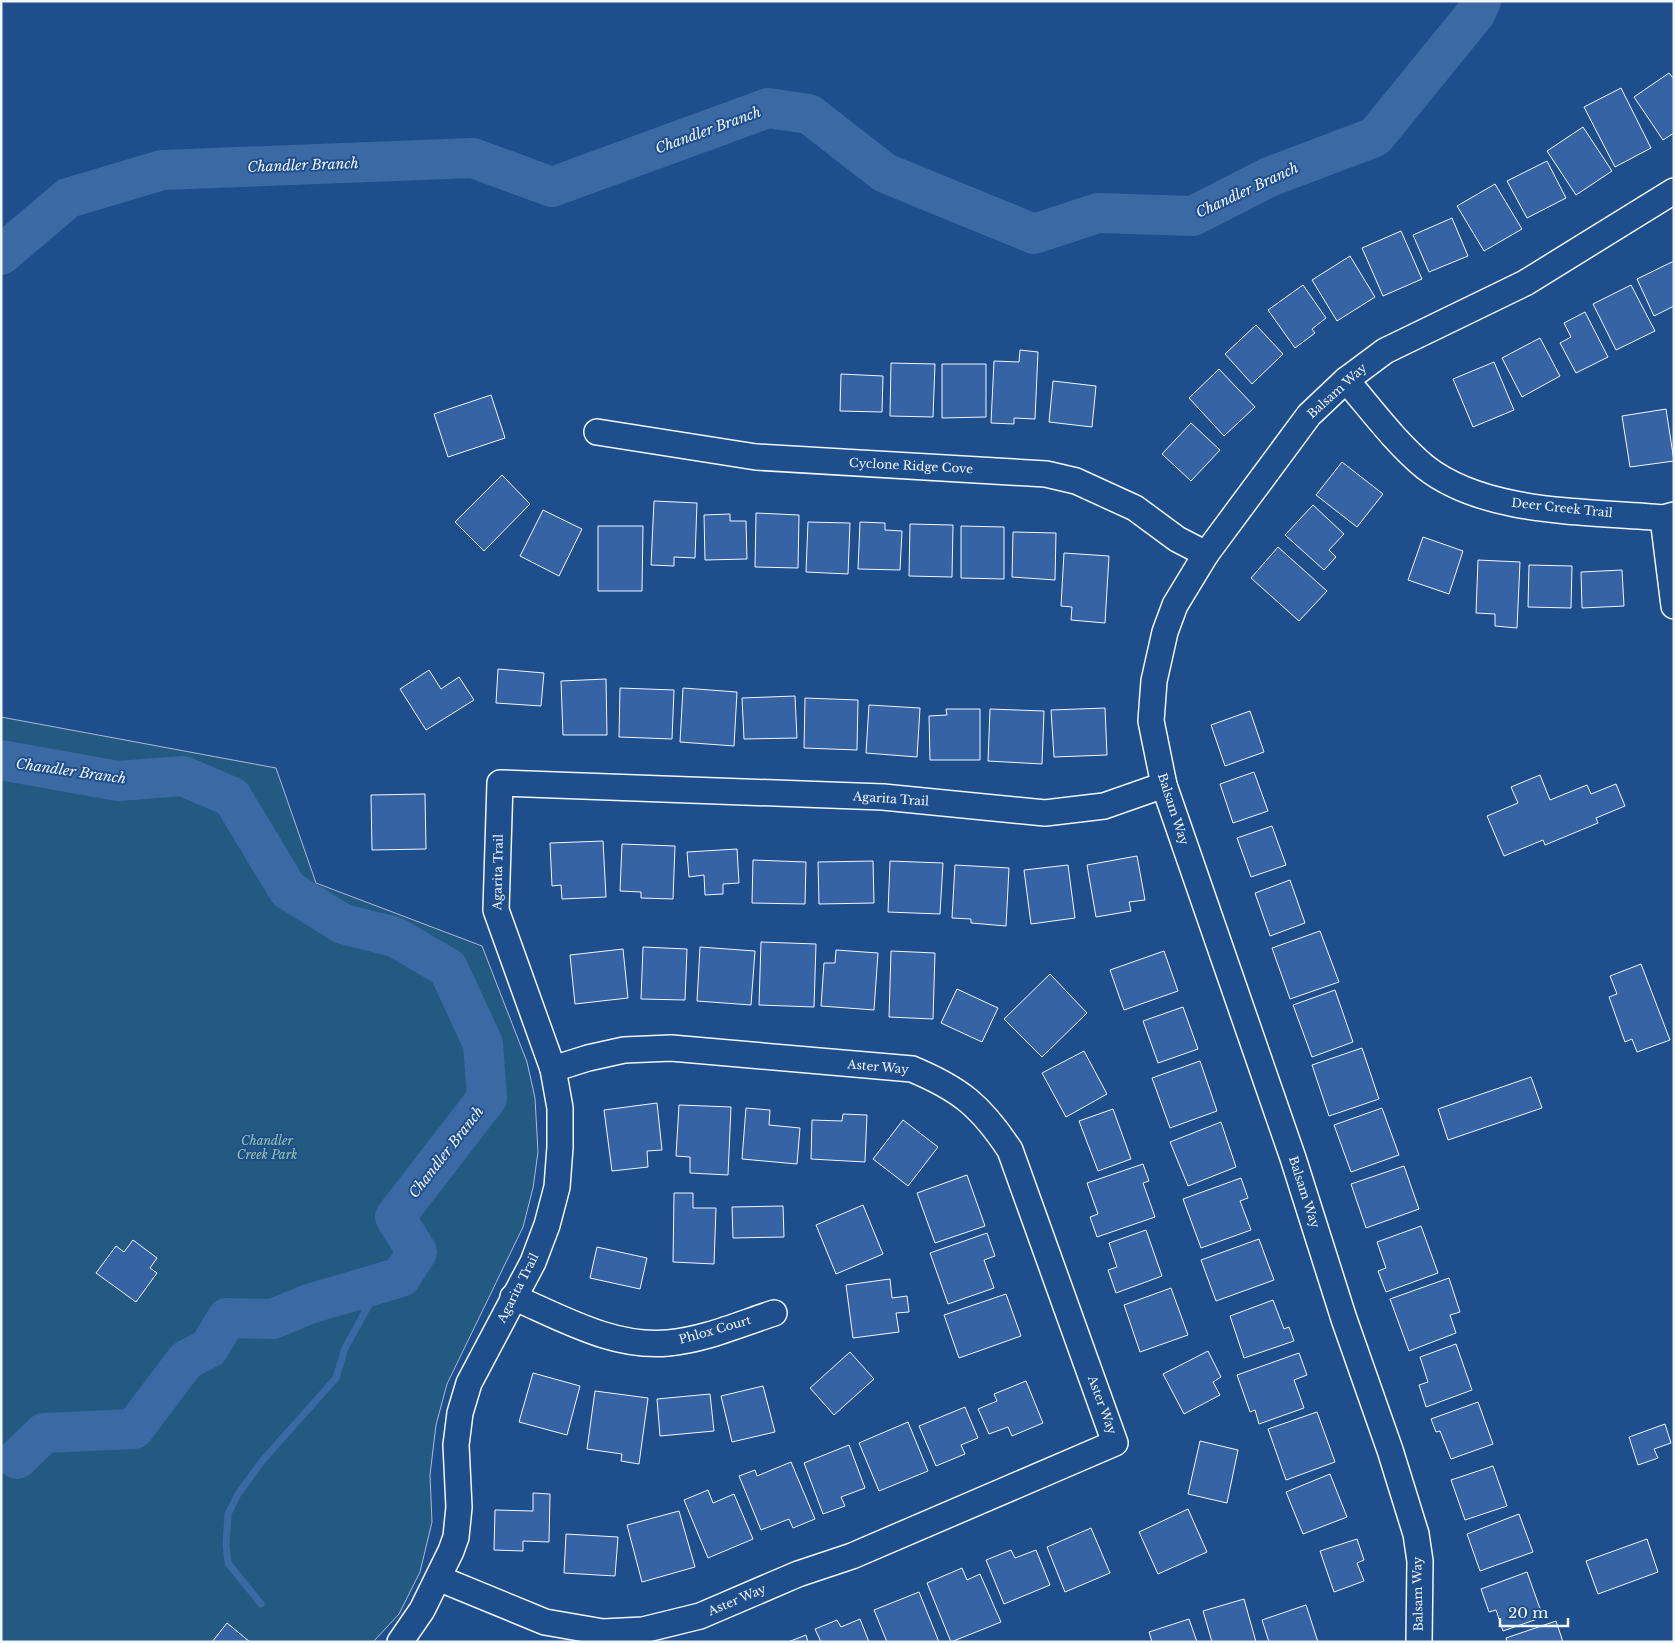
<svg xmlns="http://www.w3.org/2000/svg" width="1675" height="1643" viewBox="0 0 1675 1643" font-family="'Libre Baskerville',serif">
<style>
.green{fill:#245a82;stroke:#a8bbd7}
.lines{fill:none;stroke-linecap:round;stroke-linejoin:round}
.stream{stroke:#3b69a3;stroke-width:7}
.river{stroke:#3b69a3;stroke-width:40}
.building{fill:#3563a3;stroke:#f2f6ff}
.minor-casing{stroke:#f2f6ff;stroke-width:28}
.minor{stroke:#1f4e8c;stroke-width:25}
.labels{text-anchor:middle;stroke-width:4;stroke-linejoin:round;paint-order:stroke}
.street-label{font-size:12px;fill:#f2f6ff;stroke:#1f4e8c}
.park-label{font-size:12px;font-style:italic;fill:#97c8a6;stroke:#1f4e8c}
.water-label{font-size:14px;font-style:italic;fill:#f2f6ff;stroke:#1f4e8c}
</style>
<rect width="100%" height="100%" fill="#1f4e8c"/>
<!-- green -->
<path class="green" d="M 1,717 L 276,768 L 316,883 L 482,946 L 527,1062 L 535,1098 L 538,1152 L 533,1188 L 523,1227 L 447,1384 L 436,1425 L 430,1475 L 432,1522 L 420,1572 L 399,1614 L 373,1642 L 1,1642 Z"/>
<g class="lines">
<!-- stream -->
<path class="stream" d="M 261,1604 L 228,1563 L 226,1545 L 228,1514 L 238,1494 L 263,1460 L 336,1378 L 345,1348 L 381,1283"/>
<!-- river -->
<g class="river">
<path d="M 1,255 L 68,198 L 162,170 L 473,158 L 552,187 L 768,108 L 809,114 L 885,173 L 1034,234 L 1098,213 L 1193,216 L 1269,177 L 1375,137 L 1475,14 L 1481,1"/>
<path d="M 1,760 L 118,781 L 183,776 L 232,797 L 288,890 L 343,924 L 395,937 L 448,968 L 483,1044 L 487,1098 L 395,1217 L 417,1252 L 401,1277 L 309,1304 L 273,1319 L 227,1318 L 209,1348 L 186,1360 L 134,1429 L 44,1433 L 17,1459"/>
</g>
</g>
<!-- building -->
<g class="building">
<path d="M 1669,73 L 1674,79 L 1674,133 L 1663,140 L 1634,97 Z"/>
<path d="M 1621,88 L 1651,148 L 1615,167 L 1584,107 Z"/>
<path d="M 1583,127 L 1612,171 L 1576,195 L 1547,151 Z"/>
<path d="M 1547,161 L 1566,198 L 1527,218 L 1507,181 Z"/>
<path d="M 1495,184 L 1522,229 L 1484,251 L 1457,206 Z"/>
<path d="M 1452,218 L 1468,256 L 1429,272 L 1413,235 Z"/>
<path d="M 1401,231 L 1422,279 L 1383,296 L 1362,248 Z"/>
<path d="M 1350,256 L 1375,297 L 1337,321 L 1312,280 Z"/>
<path d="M 1674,261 L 1674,306 L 1654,316 L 1637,279 Z"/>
<path d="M 1303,285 L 1326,318 L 1312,329 L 1315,333 L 1295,348 L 1268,310 Z"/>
<path d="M 1631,285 L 1655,331 L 1616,350 L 1593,304 Z"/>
<path d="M 1585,312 L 1608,357 L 1576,373 L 1560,343 L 1571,337 L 1564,323 Z"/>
<path d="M 1256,325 L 1283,354 L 1252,384 L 1225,354 Z"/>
<path d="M 1540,338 L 1560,376 L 1522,397 L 1502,358 Z"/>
<path d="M 1020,350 L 1038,352 L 1035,419 L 1014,418 L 1014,424 L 991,423 L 994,361 L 1019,362 Z"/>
<path d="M 1494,362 L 1514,410 L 1473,427 L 1453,379 Z"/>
<path d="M 891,363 L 935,364 L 933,417 L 890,416 Z"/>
<path d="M 942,364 L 986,364 L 986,417 L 942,418 Z"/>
<path d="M 1219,369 L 1255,407 L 1224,436 L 1189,398 Z"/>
<path d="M 841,374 L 883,376 L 882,412 L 840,411 Z"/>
<path d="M 1053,381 L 1096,386 L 1092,427 L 1049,422 Z"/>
<path d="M 491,395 L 505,438 L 448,457 L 434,414 Z"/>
<path d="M 1666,409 L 1674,461 L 1630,467 L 1622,416 Z"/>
<path d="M 1191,423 L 1220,450 L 1191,481 L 1162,454 Z"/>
<path d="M 1342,462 L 1383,494 L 1357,527 L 1316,495 Z"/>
<path d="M 502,475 L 530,504 L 484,551 L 455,522 Z"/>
<path d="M 654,501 L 697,503 L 695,558 L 674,557 L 674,566 L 651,565 Z"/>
<path d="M 1313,505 L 1344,534 L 1329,550 L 1336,557 L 1324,570 L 1285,535 Z"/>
<path d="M 543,510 L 582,529 L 559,576 L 520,556 Z"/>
<path d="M 756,513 L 799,515 L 798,568 L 755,567 Z"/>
<path d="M 730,514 L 730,521 L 746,521 L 747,559 L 705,560 L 704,515 Z"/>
<path d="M 808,522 L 850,523 L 848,574 L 806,572 Z"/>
<path d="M 860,522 L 885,523 L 885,530 L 902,531 L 900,570 L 858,569 Z"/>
<path d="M 910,524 L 953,525 L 952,577 L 909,576 Z"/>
<path d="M 598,526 L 643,526 L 642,591 L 598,591 Z"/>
<path d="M 961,526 L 1004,527 L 1004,579 L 961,578 Z"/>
<path d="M 1013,532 L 1056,533 L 1055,580 L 1012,577 Z"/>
<path d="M 1423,537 L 1463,551 L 1449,594 L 1408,580 Z"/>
<path d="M 1278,547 L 1327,591 L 1299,621 L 1251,578 Z"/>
<path d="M 1064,553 L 1109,556 L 1105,623 L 1071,620 L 1072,607 L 1061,606 Z"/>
<path d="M 1478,560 L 1520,562 L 1517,628 L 1495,626 L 1495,614 L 1476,613 Z"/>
<path d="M 1529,565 L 1572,566 L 1571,608 L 1528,607 Z"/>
<path d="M 1622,570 L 1624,606 L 1582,608 L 1581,572 Z"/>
<path d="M 498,669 L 544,673 L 541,706 L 496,703 Z"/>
<path d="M 429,670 L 441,689 L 459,677 L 474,700 L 426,730 L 400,689 Z"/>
<path d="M 606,679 L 607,735 L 563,735 L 561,681 Z"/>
<path d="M 620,688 L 674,690 L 672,739 L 619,737 Z"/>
<path d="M 683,688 L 737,692 L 734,746 L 680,742 Z"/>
<path d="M 795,696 L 797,738 L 744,739 L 742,698 Z"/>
<path d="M 805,698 L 858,700 L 857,750 L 804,748 Z"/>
<path d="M 869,705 L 920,708 L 917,757 L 866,753 Z"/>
<path d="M 1105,708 L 1107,755 L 1054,757 L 1051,710 Z"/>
<path d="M 946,709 L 980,709 L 980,760 L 930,760 L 929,716 L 947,715 Z"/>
<path d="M 990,709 L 1044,711 L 1042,764 L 988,761 Z"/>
<path d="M 1250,711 L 1264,752 L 1225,766 L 1211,725 Z"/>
<path d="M 1254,772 L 1268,811 L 1233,823 L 1220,784 Z"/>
<path d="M 1540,775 L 1550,800 L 1587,785 L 1591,794 L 1616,784 L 1625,806 L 1596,818 L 1598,823 L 1545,845 L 1543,840 L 1504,856 L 1487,816 L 1518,803 L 1511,787 Z"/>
<path d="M 425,794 L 426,849 L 372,850 L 371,795 Z"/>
<path d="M 1272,826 L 1286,865 L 1251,877 L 1237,838 Z"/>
<path d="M 603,841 L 606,897 L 562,899 L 561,885 L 552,886 L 550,843 Z"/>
<path d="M 622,844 L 675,846 L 673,899 L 641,898 L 641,892 L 620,891 Z"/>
<path d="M 737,849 L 739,883 L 723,884 L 723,894 L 705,895 L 704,875 L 689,877 L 687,852 Z"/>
<path d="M 1137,856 L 1145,900 L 1129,902 L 1131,911 L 1096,917 L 1087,865 Z"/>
<path d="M 753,860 L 806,862 L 805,904 L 752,903 Z"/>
<path d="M 873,861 L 874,903 L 819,904 L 818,862 Z"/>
<path d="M 890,861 L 943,863 L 940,914 L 888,912 Z"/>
<path d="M 955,865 L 1009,868 L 1006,926 L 971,923 L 971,919 L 952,918 Z"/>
<path d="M 1068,865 L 1075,918 L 1031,924 L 1024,870 Z"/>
<path d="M 1290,880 L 1305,923 L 1270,936 L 1255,893 Z"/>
<path d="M 1320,931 L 1339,982 L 1290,999 L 1272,948 Z"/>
<path d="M 761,942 L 816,944 L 814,1007 L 759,1005 Z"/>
<path d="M 643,947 L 687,949 L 685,1000 L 641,999 Z"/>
<path d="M 700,947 L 755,951 L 751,1005 L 697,1001 Z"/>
<path d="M 623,949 L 628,998 L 575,1004 L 570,955 Z"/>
<path d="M 836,950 L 878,953 L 874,1010 L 821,1006 L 824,963 L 835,963 Z"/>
<path d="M 891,951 L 935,953 L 933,1019 L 889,1017 Z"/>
<path d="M 1164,951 L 1178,991 L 1124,1010 L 1110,970 Z"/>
<path d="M 1641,964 L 1670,1040 L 1637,1052 L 1632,1039 L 1625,1042 L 1609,997 L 1617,994 L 1610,976 Z"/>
<path d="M 1050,974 L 1087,1013 L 1042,1057 L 1004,1019 Z"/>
<path d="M 957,989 L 998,1008 L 982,1042 L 941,1023 Z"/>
<path d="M 1335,990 L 1353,1042 L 1312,1057 L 1293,1005 Z"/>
<path d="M 1183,1007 L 1198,1049 L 1158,1063 L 1143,1021 Z"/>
<path d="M 1362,1048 L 1379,1099 L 1329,1116 L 1312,1065 Z"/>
<path d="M 1084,1051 L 1107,1094 L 1066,1117 L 1042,1073 Z"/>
<path d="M 1200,1061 L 1217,1111 L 1170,1128 L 1152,1078 Z"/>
<path d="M 1531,1077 L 1542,1108 L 1448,1140 L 1438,1109 Z"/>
<path d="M 657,1103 L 662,1150 L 647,1151 L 648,1167 L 612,1171 L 604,1110 Z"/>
<path d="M 679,1105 L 731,1107 L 728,1175 L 690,1173 L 690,1157 L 676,1156 Z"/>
<path d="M 746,1108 L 770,1110 L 769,1125 L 800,1128 L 797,1164 L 742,1159 Z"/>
<path d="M 1382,1108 L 1399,1155 L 1351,1172 L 1334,1125 Z"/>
<path d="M 1113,1109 L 1131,1159 L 1098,1171 L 1079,1121 Z"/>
<path d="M 843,1114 L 867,1115 L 865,1162 L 811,1159 L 812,1120 L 842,1121 Z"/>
<path d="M 903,1120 L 938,1147 L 908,1186 L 873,1159 Z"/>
<path d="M 1221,1122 L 1236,1167 L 1188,1186 L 1170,1142 Z"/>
<path d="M 1143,1164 L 1149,1181 L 1143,1183 L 1155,1217 L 1097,1237 L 1090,1217 L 1098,1214 L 1087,1183 Z"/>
<path d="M 1404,1166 L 1419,1209 L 1366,1228 L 1351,1184 Z"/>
<path d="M 967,1175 L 985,1226 L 935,1243 L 917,1193 Z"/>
<path d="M 1241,1178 L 1248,1198 L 1240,1201 L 1251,1230 L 1201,1248 L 1183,1199 Z"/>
<path d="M 674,1193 L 693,1193 L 693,1208 L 716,1208 L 714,1264 L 673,1262 Z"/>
<path d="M 863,1205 L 883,1254 L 836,1274 L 816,1225 Z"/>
<path d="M 783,1206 L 784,1237 L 733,1238 L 732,1207 Z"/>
<path d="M 1421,1226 L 1438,1273 L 1386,1292 L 1378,1271 L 1386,1268 L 1377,1242 Z"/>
<path d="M 1146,1230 L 1162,1276 L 1116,1293 L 1108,1270 L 1117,1267 L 1109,1243 Z"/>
<path d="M 987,1233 L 995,1256 L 984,1260 L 994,1288 L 948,1304 L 930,1253 Z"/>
<path d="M 1259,1239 L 1274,1280 L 1216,1301 L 1201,1260 Z"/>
<path d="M 133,1240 L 157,1258 L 150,1268 L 157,1273 L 136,1302 L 96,1273 L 116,1246 L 124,1252 Z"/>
<path d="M 597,1247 L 647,1258 L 640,1289 L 590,1278 Z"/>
<path d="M 1449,1278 L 1460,1312 L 1450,1315 L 1456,1333 L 1409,1351 L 1390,1299 Z"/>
<path d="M 890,1279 L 892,1298 L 907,1296 L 909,1312 L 896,1313 L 899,1332 L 853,1338 L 846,1285 Z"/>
<path d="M 1171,1288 L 1188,1335 L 1140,1352 L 1124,1305 Z"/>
<path d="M 1006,1294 L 1021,1336 L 959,1358 L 944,1315 Z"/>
<path d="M 1273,1300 L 1284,1329 L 1289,1327 L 1294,1341 L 1244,1358 L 1230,1316 Z"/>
<path d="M 1456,1344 L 1472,1390 L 1426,1407 L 1419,1385 L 1428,1382 L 1420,1357 Z"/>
<path d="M 1208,1351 L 1221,1377 L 1213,1382 L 1220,1395 L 1184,1414 L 1163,1374 Z"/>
<path d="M 850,1352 L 874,1379 L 834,1415 L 810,1388 Z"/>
<path d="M 1299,1353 L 1307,1375 L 1294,1380 L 1304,1408 L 1259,1424 L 1255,1410 L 1250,1412 L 1237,1375 Z"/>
<path d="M 533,1373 L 580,1386 L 567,1435 L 519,1422 Z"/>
<path d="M 1026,1381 L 1043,1423 L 1012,1436 L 1008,1427 L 989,1434 L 978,1409 L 997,1401 L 994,1394 Z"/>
<path d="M 763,1386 L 775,1432 L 732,1442 L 721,1396 Z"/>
<path d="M 595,1391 L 648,1398 L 639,1464 L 621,1461 L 622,1454 L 587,1449 Z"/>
<path d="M 710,1394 L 714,1431 L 660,1436 L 657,1399 Z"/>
<path d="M 1478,1402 L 1493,1444 L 1451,1459 L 1440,1431 L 1436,1432 L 1431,1419 Z"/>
<path d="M 965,1407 L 978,1438 L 961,1445 L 965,1454 L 936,1466 L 919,1426 Z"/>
<path d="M 1317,1412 L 1335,1462 L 1286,1480 L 1268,1429 Z"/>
<path d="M 908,1422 L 928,1471 L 879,1491 L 859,1443 Z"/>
<path d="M 1665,1424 L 1671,1443 L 1654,1449 L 1658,1458 L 1638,1465 L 1629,1437 Z"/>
<path d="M 1200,1441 L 1238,1450 L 1227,1503 L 1188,1494 Z"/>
<path d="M 849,1445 L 865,1488 L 841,1497 L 845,1506 L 823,1514 L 804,1463 Z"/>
<path d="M 791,1462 L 815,1519 L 793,1528 L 789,1519 L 761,1530 L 739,1476 L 755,1470 L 757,1476 Z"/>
<path d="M 1493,1466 L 1507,1506 L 1465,1520 L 1451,1480 Z"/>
<path d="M 1330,1474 L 1347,1517 L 1303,1534 L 1286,1492 Z"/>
<path d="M 708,1490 L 713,1503 L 734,1494 L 753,1539 L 708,1558 L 684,1500 Z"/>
<path d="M 533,1493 L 550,1494 L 549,1542 L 523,1541 L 523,1551 L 494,1550 L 495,1510 L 533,1511 Z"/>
<path d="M 1188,1509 L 1207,1552 L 1158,1574 L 1139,1532 Z"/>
<path d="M 679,1511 L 695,1567 L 642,1582 L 627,1525 Z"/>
<path d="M 1519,1514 L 1533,1552 L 1480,1571 L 1467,1534 Z"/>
<path d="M 1091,1528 L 1110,1573 L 1065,1592 L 1047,1547 Z"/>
<path d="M 566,1534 L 618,1537 L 615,1576 L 564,1573 Z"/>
<path d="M 1357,1539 L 1364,1560 L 1357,1563 L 1364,1581 L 1334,1592 L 1320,1551 Z"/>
<path d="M 1647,1539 L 1658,1572 L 1598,1594 L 1586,1561 Z"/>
<path d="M 1011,1550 L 1015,1558 L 1036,1550 L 1050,1585 L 1004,1604 L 986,1560 Z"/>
<path d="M 962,1568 L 967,1580 L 980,1574 L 1001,1622 L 951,1642 L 927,1583 Z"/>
<path d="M 1527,1572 L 1543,1617 L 1503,1631 L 1496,1610 L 1489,1612 L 1481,1589 Z"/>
<path d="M 919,1592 L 939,1642 L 887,1642 L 874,1610 Z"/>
<path d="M 1244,1599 L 1256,1642 L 1212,1642 L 1203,1611 Z"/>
<path d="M 1306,1605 L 1318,1642 L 1269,1642 L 1262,1620 Z"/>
<path d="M 860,1619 L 869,1642 L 821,1642 L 815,1629 L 837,1620 L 841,1627 Z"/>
<path d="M 1189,1619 L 1197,1642 L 1152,1642 L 1149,1632 Z"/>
<path d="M 1556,1621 L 1563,1642 L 1507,1642 L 1506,1638 Z"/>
<path d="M 227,1623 L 250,1642 L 212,1642 Z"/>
<path d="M 806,1635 L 808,1642 L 788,1642 Z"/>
</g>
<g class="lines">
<!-- minor casing -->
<g class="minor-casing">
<g id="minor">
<path d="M 1346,380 C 1371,409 1395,442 1425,467 C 1486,515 1588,511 1663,518 L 1674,515"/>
<path d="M 597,432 L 756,457 L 1046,474 L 1076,481 L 1135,508 L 1177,539 L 1206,554"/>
<path d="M 1663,518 L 1674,606"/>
<path d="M 513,1297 C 562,1318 613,1348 668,1343 C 704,1340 740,1324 774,1313"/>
<path d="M 438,1578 L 545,1622 L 603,1632 L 643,1630 L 700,1616 L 798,1574 L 852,1556 L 1115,1443 L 1010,1150 C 981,1106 960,1089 912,1069 L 671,1048 L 624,1050 L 588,1058 L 553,1069"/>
<path d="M 400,1642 L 422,1610 L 451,1551 L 456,1537 L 459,1507 L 456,1445 L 460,1413 L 469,1383 L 533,1262 L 547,1225 L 557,1187 L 560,1147 L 560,1108 L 553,1069 L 496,910 L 500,783 L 883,797 L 1045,813 L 1104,806 L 1164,785"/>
<path d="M 1419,1642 L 1420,1561 L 1416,1534 L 1390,1450 L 1344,1319 L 1293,1158 L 1164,785 L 1151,721 L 1154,681 L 1165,632 L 1175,605 L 1206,554 L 1309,415 L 1346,380 L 1385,351 L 1525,283 L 1674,191"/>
</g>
</g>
<!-- minor -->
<use href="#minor" class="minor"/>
</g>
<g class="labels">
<!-- street labels -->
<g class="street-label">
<text transform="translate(1337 391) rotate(-42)" y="4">Balsam Way</text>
<text transform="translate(911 466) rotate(3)" y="4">Cyclone Ridge Cove</text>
<text transform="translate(1562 508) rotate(6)" y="4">Deer Creek Trail</text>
<text transform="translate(891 799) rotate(4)" y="4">Agarita Trail</text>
<text transform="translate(1173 809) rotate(72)" y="4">Balsam Way</text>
<text transform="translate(498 872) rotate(-89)" y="4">Agarita Trail</text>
<text transform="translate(878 1067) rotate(5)" y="4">Aster Way</text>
<text transform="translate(1304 1192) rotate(72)" y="4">Balsam Way</text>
<text transform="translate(518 1288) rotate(-63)" y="4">Agarita Trail</text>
<text transform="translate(715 1330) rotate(-16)" y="4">Phlox Court</text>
<text transform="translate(1102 1405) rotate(70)" y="4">Aster Way</text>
<text transform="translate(1418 1594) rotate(-91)" y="4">Balsam Way</text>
<text transform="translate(737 1600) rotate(-23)" y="4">Aster Way</text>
</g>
<!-- park labels -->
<g class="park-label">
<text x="267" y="1145">Chandler<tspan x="267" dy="14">Creek Park</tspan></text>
</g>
<!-- water labels -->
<g class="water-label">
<text transform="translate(708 130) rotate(-20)" y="5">Chandler Branch</text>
<text transform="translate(303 165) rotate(-2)" y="5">Chandler Branch</text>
<text transform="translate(1247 190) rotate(-25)" y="5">Chandler Branch</text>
<text transform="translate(71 771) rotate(8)" y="5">Chandler Branch</text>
<text transform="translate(446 1152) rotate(-52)" y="5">Chandler Branch</text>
</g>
</g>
<!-- border -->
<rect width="1675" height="1643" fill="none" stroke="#f2f6ff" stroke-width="5"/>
<!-- scale -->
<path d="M1500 1618v8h68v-8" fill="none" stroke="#f2f6ff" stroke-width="2.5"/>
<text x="1508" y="1618" font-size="15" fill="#f2f6ff" stroke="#1f4e8c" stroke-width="4" paint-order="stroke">20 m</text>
</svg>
